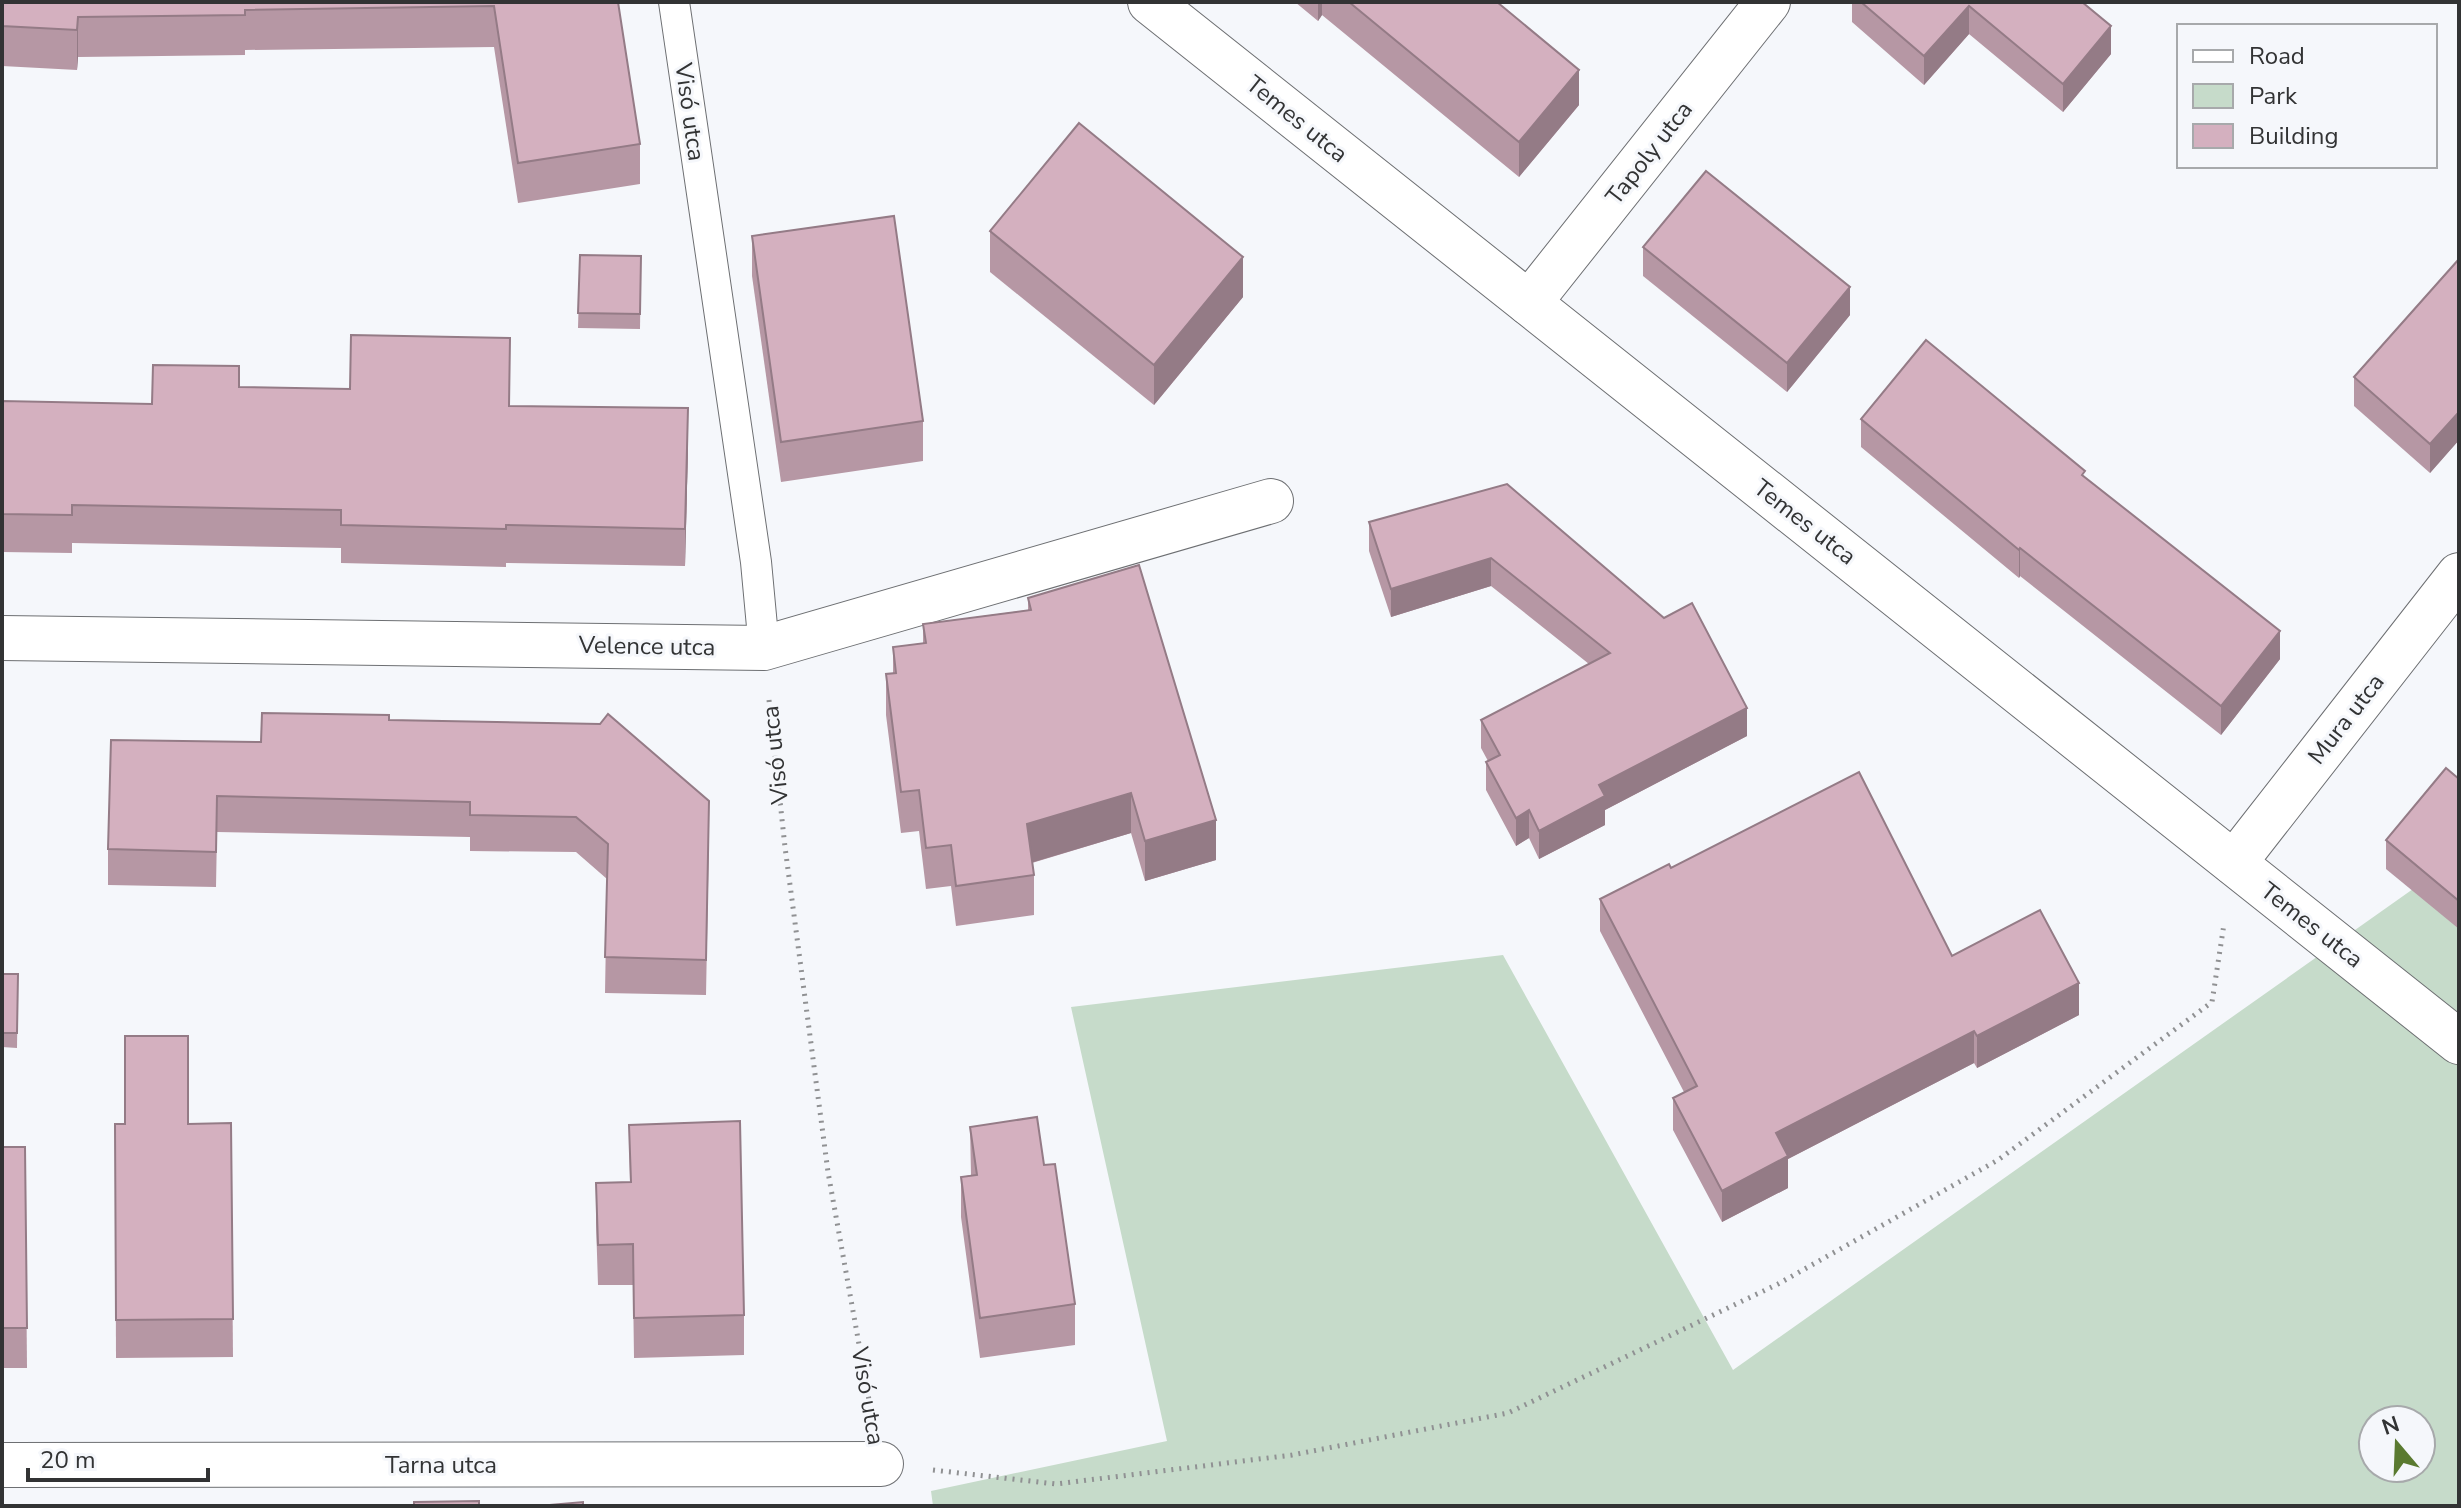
<svg xmlns="http://www.w3.org/2000/svg" width="2461" height="1508" viewBox="0 0 2461 1508" font-family="'Nunito Sans',sans-serif">
<style>
.green{fill:#c6dbca;fill-rule:evenodd}
.lines{fill:none;stroke-linecap:round;stroke-linejoin:round}
.service-casing{stroke:#6d6f72;stroke-width:32}
.minor-casing{stroke:#6d6f72;stroke-width:46}
.path{stroke:#909193;stroke-width:5;stroke-dasharray:2 6;stroke-linecap:butt}
.service{stroke:#fff;stroke-width:30}
.minor{stroke:#fff;stroke-width:44}
.wall{fill:#b697a4}
.shaded-wall{fill:#947b86}
.building{fill:#d4b0bf;stroke:#947b86;stroke-width:2}
.labels{text-anchor:middle;stroke-width:6;stroke-linejoin:round;paint-order:stroke}
.street-label{font-size:24px;fill:#323334;stroke:#f5f7fb}
</style>
<rect width="100%" height="100%" fill="#f5f7fb"/>
<!-- green -->
<path class="green" d="M 2413,889 L 2459,927 L 2459,1506 L 933,1506 L 931,1491 L 1167,1441 L 1071,1007 L 1503,955 L 1733,1370 ZM 2373,1420 L 2421,1420 L 2421,1468 L 2373,1468 Z"/>
<g class="lines">
<!-- service casing -->
<g class="service-casing">
<path id="service" d="M 674,2 L 756,562 L 764,648"/>
</g>
<!-- minor casing -->
<g class="minor-casing">
<g id="minor">
<path d="M 1150,2 L 2459,1042"/>
<path d="M 1529,303 L 1768,2"/>
<path d="M 2,638 L 764,648 L 1271,501"/>
<path d="M 2234,863 L 2459,575"/>
<path d="M 2,1465 L 881,1464"/>
</g>
</g>
<!-- path -->
<g class="path">
<path d="M 769,700 L 785,847 L 828,1172 L 871,1411"/>
<path d="M 933,1470 L 1056,1484 L 1292,1455 L 1508,1413 L 1778,1284 L 1998,1160 L 2212,1002 L 2224,924"/>
</g>
<!-- service -->
<use href="#service" class="service"/>
<!-- minor -->
<use href="#minor" class="minor"/>
</g>
<!-- wall -->
<g class="wall">
<path d="M 2,2 L 618,2 L 640,144 L 640,184 L 518,203 L 494,47 L 245,50 L 245,55 L 78,57 L 77,70 L 2,66 Z"/>
<path d="M 1295,2 L 1497,2 L 1579,105 L 1519,177 L 1322,15 L 1318,21 Z"/>
<path d="M 1852,2 L 2082,2 L 2111,54 L 2063,112 L 1969,34 L 1924,85 L 1852,22 Z"/>
<path d="M 990,231 L 1243,297 L 1154,405 L 990,272 Z"/>
<path d="M 752,236 L 923,421 L 923,461 L 781,482 L 752,276 Z"/>
<path d="M 1643,247 L 1850,315 L 1787,392 L 1643,276 Z"/>
<path d="M 580,255 L 641,256 L 640,329 L 578,328 Z"/>
<path d="M 2459,260 L 2459,440 L 2430,473 L 2354,406 L 2354,377 Z"/>
<path d="M 239,387 L 350,389 L 509,406 L 688,446 L 685,566 L 506,563 L 506,567 L 341,563 L 341,548 L 72,543 L 72,553 L 2,552 L 2,401 L 152,404 Z"/>
<path d="M 1861,419 L 2085,477 L 2280,659 L 2221,735 L 2020,576 L 2019,578 L 1861,447 Z"/>
<path d="M 1507,484 L 1747,736 L 1605,810 L 1605,825 L 1539,859 L 1529,838 L 1516,846 L 1486,790 L 1486,762 L 1488,761 L 1481,748 L 1481,720 L 1589,664 L 1491,586 L 1391,617 L 1369,551 L 1369,522 Z"/>
<path d="M 1028,598 L 1216,860 L 1145,881 L 1131,833 L 1032,863 L 1034,875 L 1034,915 L 956,926 L 951,886 L 926,889 L 919,831 L 901,833 L 886,715 L 886,674 L 893,674 L 893,647 L 923,643 L 923,624 L 1028,610 Z"/>
<path d="M 389,720 L 709,836 L 706,995 L 605,993 L 607,879 L 576,852 L 470,851 L 470,837 L 217,832 L 216,887 L 108,885 L 108,849 L 261,742 Z"/>
<path d="M 2459,779 L 2459,929 L 2386,869 L 2386,840 Z"/>
<path d="M 1671,868 L 1952,956 L 2079,1015 L 1977,1068 L 1974,1063 L 1788,1159 L 1788,1188 L 1722,1222 L 1673,1130 L 1673,1098 L 1684,1092 L 1600,931 L 1600,899 Z"/>
<path d="M 2,974 L 18,974 L 17,1048 L 2,1047 Z"/>
<path d="M 231,1123 L 233,1357 L 116,1358 L 115,1124 Z"/>
<path d="M 629,1125 L 744,1315 L 744,1355 L 634,1358 L 633,1285 L 598,1285 L 596,1223 L 596,1183 L 630,1182 Z"/>
<path d="M 970,1127 L 1044,1165 L 1075,1304 L 1075,1345 L 980,1358 L 961,1217 L 961,1177 L 971,1175 Z"/>
<path d="M 2,1147 L 25,1147 L 27,1368 L 2,1368 Z"/>
</g>
<!-- shaded-wall -->
<g class="shaded-wall">
<path d="M 1318,2 L 1322,2 L 1322,15 L 1318,21 Z"/>
<path d="M 1969,6 L 1969,34 L 1924,85 L 1924,56 Z"/>
<path d="M 78,17 L 78,57 L 77,70 L 77,30 Z"/>
<path d="M 2111,26 L 2111,54 L 2063,112 L 2063,84 Z"/>
<path d="M 1579,70 L 1579,105 L 1519,177 L 1519,142 Z"/>
<path d="M 1243,257 L 1243,297 L 1154,405 L 1154,365 Z"/>
<path d="M 1850,287 L 1850,315 L 1787,392 L 1787,363 Z"/>
<path d="M 688,408 L 688,446 L 685,566 L 685,529 Z"/>
<path d="M 2459,412 L 2459,440 L 2430,473 L 2430,444 Z"/>
<path d="M 2020,548 L 2020,576 L 2019,578 L 2019,550 Z"/>
<path d="M 1491,558 L 1491,586 L 1391,617 L 1391,589 Z"/>
<path d="M 2280,631 L 2280,659 L 2221,735 L 2221,706 Z"/>
<path d="M 1747,708 L 1747,736 L 1605,810 L 1605,825 L 1539,859 L 1539,831 L 1599,785 Z"/>
<path d="M 1131,793 L 1131,833 L 1027,864 L 1027,824 Z"/>
<path d="M 1529,810 L 1529,838 L 1516,846 L 1516,818 Z"/>
<path d="M 1216,820 L 1216,860 L 1145,881 L 1145,841 Z"/>
<path d="M 2079,983 L 2079,1015 L 1977,1068 L 1977,1036 Z"/>
<path d="M 1974,1031 L 1974,1063 L 1788,1159 L 1788,1188 L 1722,1222 L 1722,1191 L 1776,1133 Z"/>
</g>
<!-- building -->
<g class="building">
<path d="M 2,2 L 618,2 L 640,144 L 518,163 L 494,6 L 245,10 L 245,15 L 78,17 L 77,30 L 2,26 Z"/>
<path d="M 1349,2 L 1497,2 L 1579,70 L 1519,142 Z"/>
<path d="M 1861,2 L 2082,2 L 2111,26 L 2063,84 L 1969,6 L 1924,56 Z"/>
<path d="M 1079,123 L 1243,257 L 1154,365 L 990,231 Z"/>
<path d="M 1706,171 L 1850,287 L 1787,363 L 1643,247 Z"/>
<path d="M 894,216 L 923,421 L 781,442 L 752,236 Z"/>
<path d="M 580,255 L 641,256 L 640,314 L 578,313 Z"/>
<path d="M 2459,259 L 2459,412 L 2430,444 L 2354,377 Z"/>
<path d="M 351,335 L 510,338 L 509,406 L 688,408 L 685,529 L 506,525 L 506,529 L 341,525 L 341,510 L 72,505 L 72,515 L 2,514 L 2,401 L 152,404 L 153,365 L 239,366 L 239,387 L 350,389 Z"/>
<path d="M 1926,340 L 2085,471 L 2082,475 L 2280,631 L 2221,706 L 2020,548 L 2019,550 L 1861,419 Z"/>
<path d="M 1507,484 L 1664,618 L 1692,603 L 1747,708 L 1599,785 L 1605,796 L 1539,831 L 1529,810 L 1516,818 L 1486,762 L 1500,755 L 1481,720 L 1610,653 L 1491,558 L 1391,589 L 1369,522 Z"/>
<path d="M 1139,565 L 1216,820 L 1145,841 L 1131,793 L 1027,824 L 1034,875 L 956,886 L 951,845 L 926,848 L 919,790 L 901,792 L 886,674 L 896,673 L 893,647 L 926,643 L 923,624 L 1031,610 L 1028,598 Z"/>
<path d="M 262,713 L 389,715 L 389,720 L 600,724 L 608,714 L 709,801 L 706,960 L 605,957 L 608,844 L 576,817 L 470,815 L 470,802 L 217,796 L 216,852 L 108,849 L 111,740 L 261,742 Z"/>
<path d="M 2446,768 L 2459,779 L 2459,901 L 2386,840 Z"/>
<path d="M 1859,772 L 1952,956 L 2040,910 L 2079,983 L 1977,1036 L 1974,1031 L 1776,1133 L 1788,1156 L 1722,1191 L 1673,1098 L 1697,1086 L 1600,899 L 1669,864 L 1671,868 Z"/>
<path d="M 2,974 L 18,974 L 17,1033 L 2,1033 Z"/>
<path d="M 125,1036 L 188,1036 L 188,1124 L 231,1123 L 233,1319 L 116,1320 L 115,1124 L 125,1124 Z"/>
<path d="M 1037,1117 L 1044,1165 L 1055,1164 L 1075,1304 L 980,1318 L 961,1177 L 977,1175 L 970,1127 Z"/>
<path d="M 740,1121 L 744,1315 L 634,1318 L 633,1244 L 598,1245 L 596,1183 L 631,1182 L 629,1125 Z"/>
<path d="M 2,1147 L 25,1147 L 27,1328 L 2,1328 Z"/>
<path d="M 479,1501 L 479,1506 L 414,1506 L 414,1502 Z"/>
<path d="M 583,1502 L 583,1506 L 538,1506 Z"/>
</g>
<g class="labels">
<!-- street labels -->
<g class="street-label">
<text transform="translate(690 112) rotate(82)" y="8">Visó utca</text>
<text transform="translate(1297 119) rotate(39)" y="8">Temes utca</text>
<text transform="translate(1649 153) rotate(-52)" y="8">Tapoly utca</text>
<text transform="translate(1805 522) rotate(38)" y="8">Temes utca</text>
<text transform="translate(647 646) rotate(1)" y="8">Velence utca</text>
<text transform="translate(2346 719) rotate(-52)" y="8">Mura utca</text>
<text transform="translate(775 755) rotate(-96)" y="8">Visó utca</text>
<text transform="translate(2312 925) rotate(38)" y="8">Temes utca</text>
<text transform="translate(868 1396) rotate(80)" y="8">Visó utca</text>
<text x="441" y="1473">Tarna utca</text>
</g>
</g>
<!-- border -->
<rect width="2461" height="1508" fill="none" stroke="#323334" stroke-width="8"/>
<!-- legend -->
<rect x="2177" y="24" width="260" height="144" fill="#f5f7fb" stroke="#a7a9ab" stroke-width="2"/>
<rect x="2193" y="50" width="40" height="12" fill="#ffffff" stroke="#a7a9ab" stroke-width="2"/>
<text x="2249" y="64" font-size="24" fill="#323334">Road</text>
<rect x="2193" y="84" width="40" height="24" fill="#c6dbca" stroke="#a7a9ab" stroke-width="2"/>
<text x="2249" y="104" font-size="24" fill="#323334">Park</text>
<rect x="2193" y="124" width="40" height="24" fill="#d4b0bf" stroke="#a7a9ab" stroke-width="2"/>
<text x="2249" y="144" font-size="24" fill="#323334">Building</text>
<!-- north arrow -->
<g transform="translate(2397 1444) rotate(341)"><circle r="38" fill="#f5f7fb" stroke="#a7a9ab" stroke-width="2"/>
<path d="M0-6L14 30L0 20L-14 30Z" fill="#5a7a30"/>
<text y="-12" font-size="22" font-weight="bold" text-anchor="middle" fill="#323334">N</text>
</g>
<!-- scale -->
<path d="M28 1468v12h180v-12" fill="none" stroke="#323334" stroke-width="4"/>
<text x="40" y="1468" font-size="24" fill="#323334" stroke="#f5f7fb" stroke-width="6" paint-order="stroke">20 m</text>
</svg>
